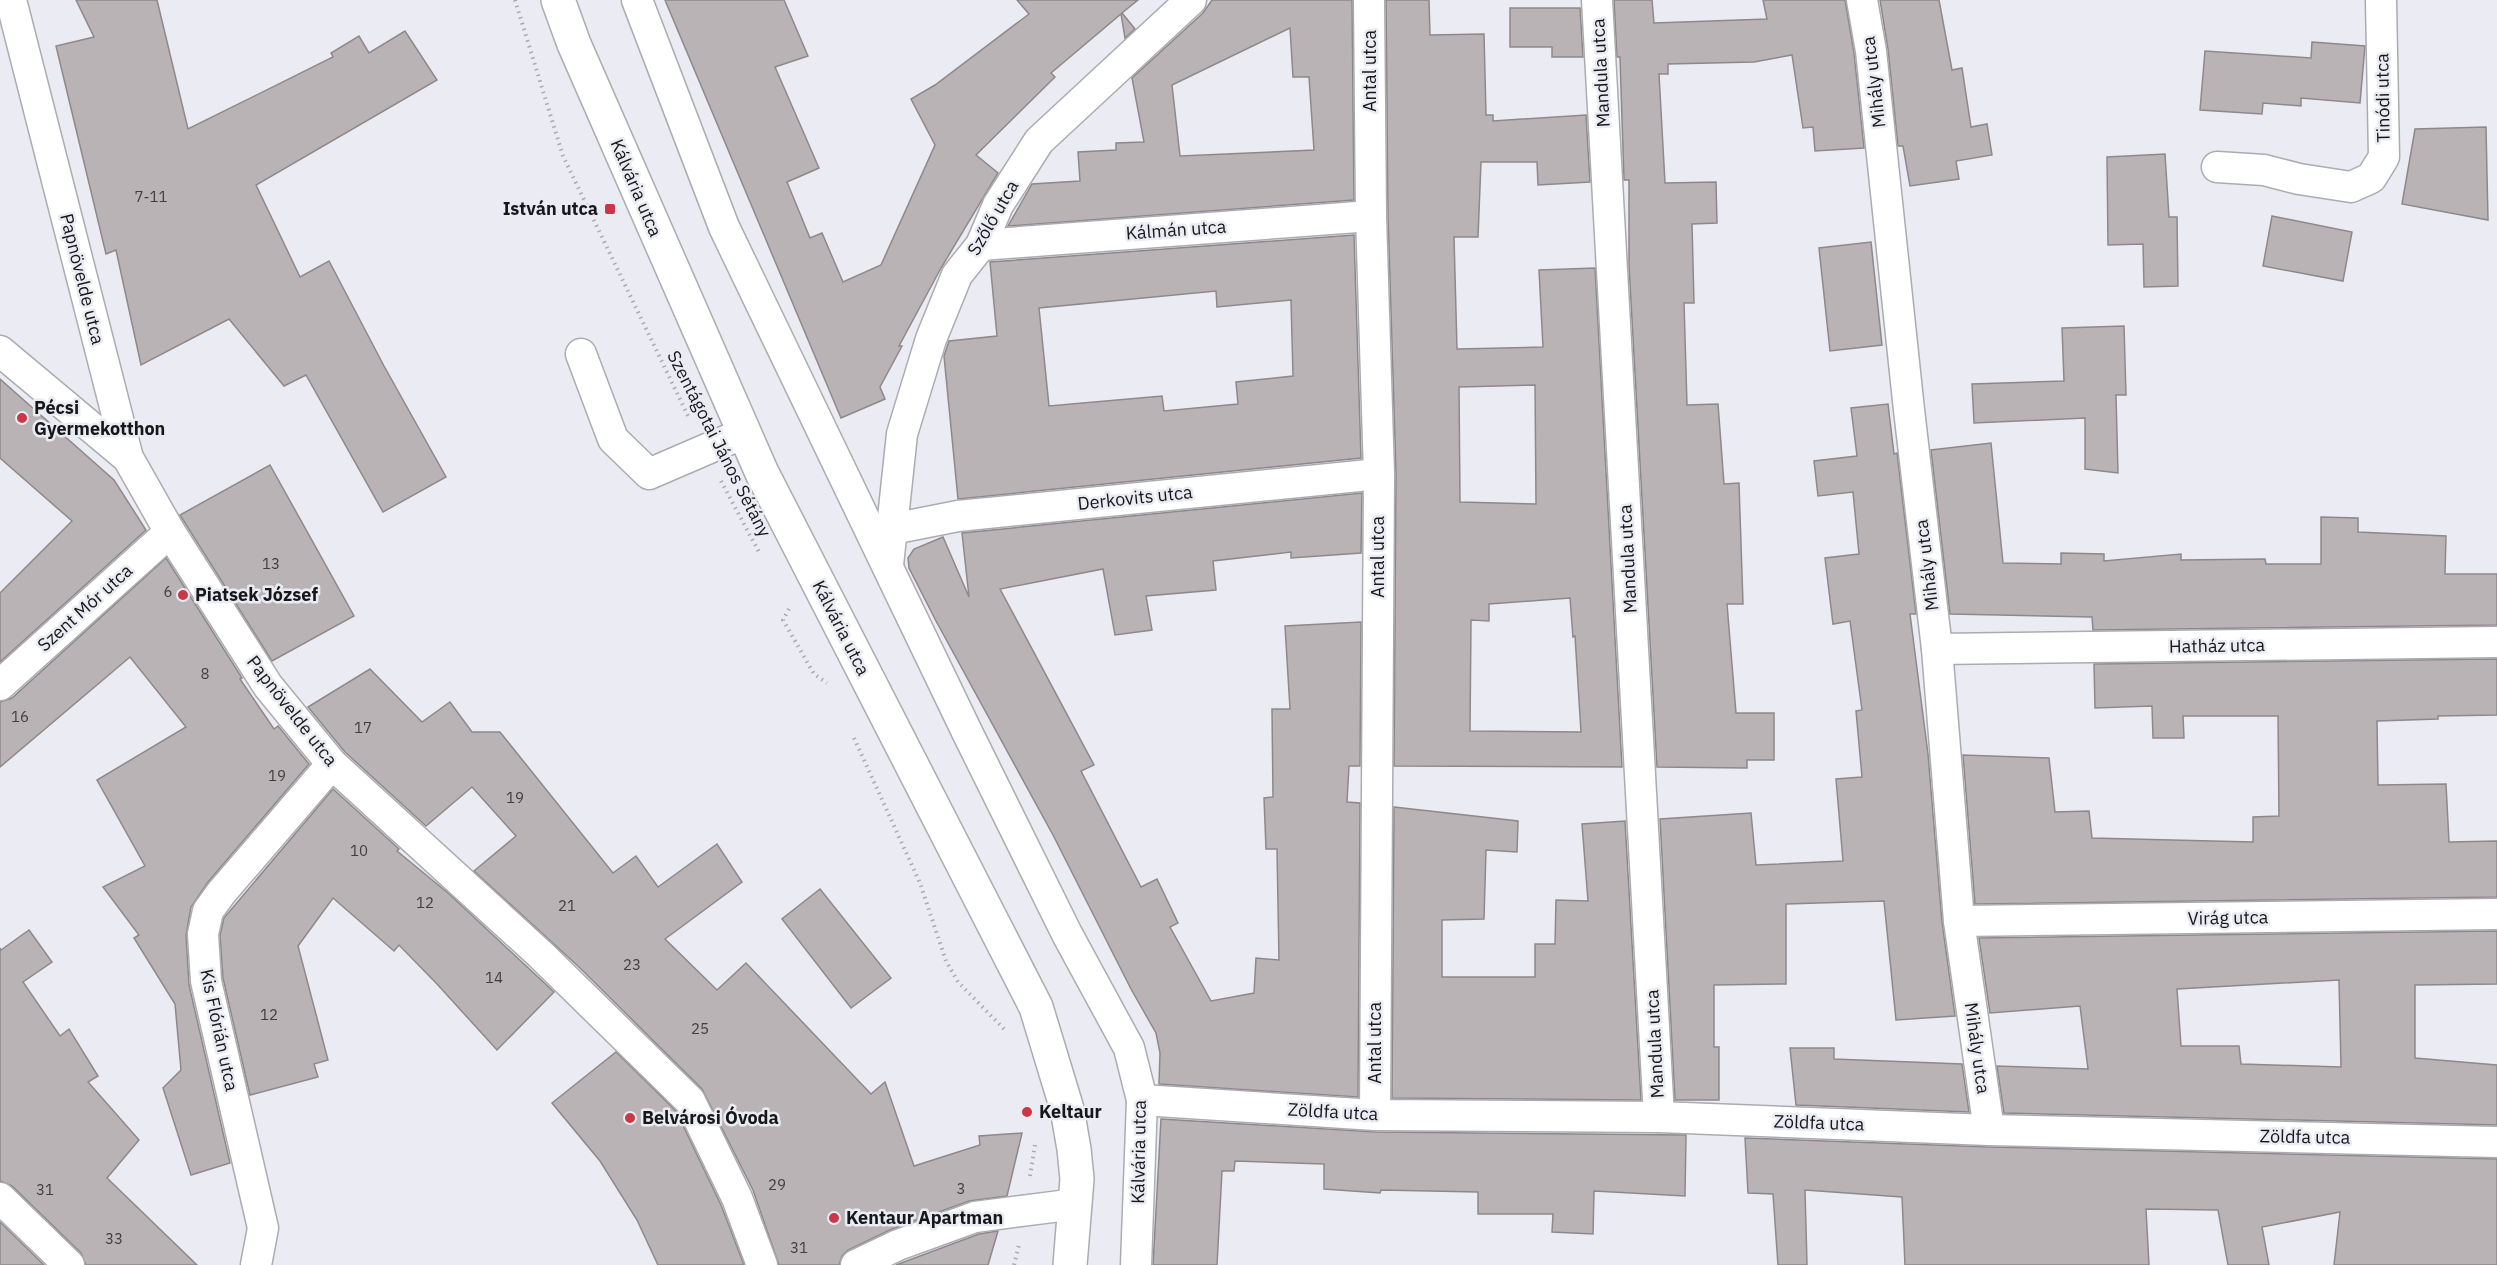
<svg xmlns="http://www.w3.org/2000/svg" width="2497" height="1265" viewBox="0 0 2497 1265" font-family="'IBM Plex Sans',sans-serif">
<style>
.building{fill:#bab3b6;stroke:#8f888a;stroke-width:1.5;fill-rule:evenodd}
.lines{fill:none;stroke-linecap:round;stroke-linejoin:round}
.street-casing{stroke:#abacb2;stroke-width:33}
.secondary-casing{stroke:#abacb2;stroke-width:36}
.path{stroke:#aaabb0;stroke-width:4;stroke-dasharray:1.5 4.5;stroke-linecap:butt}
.street{stroke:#fff;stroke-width:30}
.secondary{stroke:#fff;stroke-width:33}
.poi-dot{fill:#c83849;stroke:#ebecf3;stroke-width:2}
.labels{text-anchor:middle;stroke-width:5;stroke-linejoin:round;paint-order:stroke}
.number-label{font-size:15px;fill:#3f3e40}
.street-label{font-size:18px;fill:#161719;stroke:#ebecf3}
.poi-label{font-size:18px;font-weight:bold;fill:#161719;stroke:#ebecf3;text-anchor:start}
</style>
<rect width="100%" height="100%" fill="#ebecf3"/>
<!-- building -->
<g class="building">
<path d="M 76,0 L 157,0 L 188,129 L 333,57 L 331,53 L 359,36 L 369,53 L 405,31 L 437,80 L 256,185 L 300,277 L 329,261 L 384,366 L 446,477 L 383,512 L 306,375 L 284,386 L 229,319 L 141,365 L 116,250 L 106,254 L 56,46 L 94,37 Z"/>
<path d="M 665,0 L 784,0 L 808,56 L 775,67 L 819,168 L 787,182 L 810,238 L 822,233 L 843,282 L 881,265 L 935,145 L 911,99 L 935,85 L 1029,14 L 1017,0 L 1138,0 L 1122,13 L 1135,29 L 1125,38 L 1121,14 L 1051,73 L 1055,77 L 976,155 L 998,173 L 941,268 L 899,346 L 902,346 L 880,387 L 885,399 L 841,418 Z"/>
<path d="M 1212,0 L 1352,0 L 1354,200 L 1008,226 L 1032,184 L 1080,181 L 1078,152 L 1116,150 L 1116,143 L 1144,142 L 1132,78 L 1203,13 ZM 1290,28 L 1293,77 L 1309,77 L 1314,150 L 1180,156 L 1172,85 Z"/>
<path d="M 1386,0 L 1429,0 L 1430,35 L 1484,34 L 1486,115 L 1493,115 L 1493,121 L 1586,115 L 1590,182 L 1538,185 L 1537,162 L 1481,162 L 1478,237 L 1454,237 L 1457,349 L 1543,347 L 1539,270 L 1595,268 L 1622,767 L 1394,766 L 1396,473 L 1388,216 ZM 1535,385 L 1536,504 L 1460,502 L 1459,387 ZM 1570,598 L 1573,637 L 1575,636 L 1581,732 L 1470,731 L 1471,620 L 1489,621 L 1489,604 Z"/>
<path d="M 1614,0 L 1652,0 L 1654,23 L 1767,19 L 1763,0 L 1845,0 L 1854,53 L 1864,148 L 1815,151 L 1813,127 L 1803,128 L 1792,55 L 1754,62 L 1668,64 L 1668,74 L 1659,74 L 1665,183 L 1716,182 L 1717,223 L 1692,224 L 1694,303 L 1684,303 L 1687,405 L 1718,404 L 1724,484 L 1739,483 L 1743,604 L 1727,604 L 1736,713 L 1774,713 L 1774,760 L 1747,760 L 1747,768 L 1657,767 L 1629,266 L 1629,180 L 1624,180 L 1620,57 L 1617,57 Z"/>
<path d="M 1880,0 L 1939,0 L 1952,70 L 1962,68 L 1971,127 L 1987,124 L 1992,155 L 1956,161 L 1959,179 L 1910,186 L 1903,146 L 1898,146 L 1888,49 Z"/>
<path d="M 1510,8 L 1580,8 L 1583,57 L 1552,57 L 1552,47 L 1510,47 Z"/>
<path d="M 2312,42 L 2365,46 L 2360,103 L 2301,98 L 2301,106 L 2263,103 L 2262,114 L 2200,110 L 2205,51 L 2311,58 Z"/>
<path d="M 2486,127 L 2488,220 L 2402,204 L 2415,129 Z"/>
<path d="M 2165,154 L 2169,217 L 2177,217 L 2178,286 L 2144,287 L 2143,244 L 2108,245 L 2107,157 Z"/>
<path d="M 2272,216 L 2352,232 L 2343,281 L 2263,266 Z"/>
<path d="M 1354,235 L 1361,458 L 958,499 L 944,356 L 949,341 L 997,336 L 990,262 ZM 1216,291 L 1217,307 L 1291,300 L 1293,376 L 1236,382 L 1238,404 L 1164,411 L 1162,396 L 1049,406 L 1039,308 Z"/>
<path d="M 1871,242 L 1882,345 L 1830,351 L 1819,248 Z"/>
<path d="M 2124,326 L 2126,395 L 2116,395 L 2118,473 L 2085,469 L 2085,418 L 1974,423 L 1972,384 L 2064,381 L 2062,328 Z"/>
<path d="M 0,379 L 114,480 L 146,530 L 0,662 L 0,593 L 72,521 L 0,458 Z"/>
<path d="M 1888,404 L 1894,454 L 1897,453 L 1916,614 L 1910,614 L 1928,754 L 1942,922 L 1955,1016 L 1896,1020 L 1884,901 L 1786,904 L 1786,984 L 1714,985 L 1714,1047 L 1719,1047 L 1719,1100 L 1675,1100 L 1660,819 L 1751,813 L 1756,865 L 1843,861 L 1836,779 L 1862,777 L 1856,711 L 1862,710 L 1850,621 L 1833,624 L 1825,558 L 1859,554 L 1853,492 L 1818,496 L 1814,461 L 1857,456 L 1851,408 Z"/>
<path d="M 1991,443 L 2003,563 L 2061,564 L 2061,553 L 2104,554 L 2104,561 L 2181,554 L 2181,560 L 2265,559 L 2266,564 L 2321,564 L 2321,517 L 2358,518 L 2358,532 L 2446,536 L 2445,574 L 2497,574 L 2497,625 L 2093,630 L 2092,617 L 1950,614 L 1931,450 Z"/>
<path d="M 270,465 L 354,616 L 272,661 L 180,515 Z"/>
<path d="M 1362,493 L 1361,553 L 1291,558 L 1291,552 L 1213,561 L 1216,590 L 1146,596 L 1152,630 L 1115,635 L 1103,569 L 1000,589 L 1094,765 L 1081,771 L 1141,887 L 1157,879 L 1178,923 L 1170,927 L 1211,1001 L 1254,993 L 1256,958 L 1279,960 L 1277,849 L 1266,849 L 1264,798 L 1273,797 L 1272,709 L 1290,709 L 1285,626 L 1361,622 L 1360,766 L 1349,766 L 1347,802 L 1360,803 L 1358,1097 L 1159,1084 L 1160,1053 L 1156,1033 L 1131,989 L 1053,835 L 936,621 L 909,568 L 908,558 L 914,549 L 943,537 L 969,597 L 962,533 Z"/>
<path d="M 166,558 L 242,678 L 240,679 L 274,729 L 278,726 L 309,764 L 208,882 L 191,907 L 186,935 L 189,985 L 230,1163 L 191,1175 L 163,1088 L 181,1070 L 175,1004 L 134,938 L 139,935 L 103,887 L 145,866 L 97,780 L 186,727 L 130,657 L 0,767 L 0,702 L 12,698 Z"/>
<path d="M 2497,659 L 2497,715 L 2438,716 L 2438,719 L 2377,721 L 2378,785 L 2446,784 L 2449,842 L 2497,841 L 2497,897 L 1975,904 L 1963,755 L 2049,758 L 2055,812 L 2089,811 L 2092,838 L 2253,842 L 2253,817 L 2279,816 L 2278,716 L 2183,716 L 2184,738 L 2153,738 L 2152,706 L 2095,708 L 2094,664 Z"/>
<path d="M 370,669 L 422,722 L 450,702 L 472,732 L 500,732 L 613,873 L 636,856 L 658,887 L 717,844 L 742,882 L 665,939 L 717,990 L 746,963 L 871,1094 L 885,1082 L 914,1166 L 980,1145 L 979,1136 L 1022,1133 L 1007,1196 L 969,1201 L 892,1229 L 848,1250 L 842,1256 L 839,1265 L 779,1265 L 753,1190 L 702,1089 L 579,967 L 474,871 L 516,836 L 472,787 L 426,826 L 345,752 L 308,707 Z"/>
<path d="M 333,789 L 399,849 L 397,851 L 448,893 L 554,992 L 497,1050 L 437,984 L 399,945 L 394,951 L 333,898 L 298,946 L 328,1060 L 314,1064 L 318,1077 L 250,1095 L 223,978 L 220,935 L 224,918 Z"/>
<path d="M 1394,807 L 1518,821 L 1517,852 L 1486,850 L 1484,919 L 1442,920 L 1442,977 L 1535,977 L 1535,944 L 1555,944 L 1556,900 L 1588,901 L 1582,824 L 1625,821 L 1641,1100 L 1392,1098 Z"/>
<path d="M 820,889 L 891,978 L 851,1008 L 782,919 Z"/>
<path d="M 29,930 L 52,962 L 23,982 L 60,1036 L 69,1029 L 98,1076 L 88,1082 L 139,1140 L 107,1178 L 197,1265 L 86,1265 L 81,1253 L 12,1186 L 0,1181 L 0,948 L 1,950 Z"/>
<path d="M 2497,931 L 2497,984 L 2415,985 L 2415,1058 L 2497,1065 L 2497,1125 L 2004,1113 L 1997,1066 L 2088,1069 L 2080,1006 L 1990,1013 L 1979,938 ZM 2339,980 L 2341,1067 L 2241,1064 L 2239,1046 L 2181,1046 L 2177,989 Z"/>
<path d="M 1790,1048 L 1834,1048 L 1834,1059 L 1962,1064 L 1969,1112 L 1796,1105 Z"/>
<path d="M 616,1052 L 676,1111 L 721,1205 L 744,1265 L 658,1265 L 637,1220 L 600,1161 L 552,1103 Z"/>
<path d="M 1161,1119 L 1375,1132 L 1686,1135 L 1685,1196 L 1594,1191 L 1593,1234 L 1552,1232 L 1553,1214 L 1478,1214 L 1478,1192 L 1381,1190 L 1380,1193 L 1324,1189 L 1324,1164 L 1235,1161 L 1234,1171 L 1222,1171 L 1217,1265 L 1153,1265 Z"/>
<path d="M 1745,1138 L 1989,1147 L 2497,1159 L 2497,1265 L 2334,1265 L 2340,1212 L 2262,1227 L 2269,1265 L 2228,1265 L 2218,1210 L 2146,1209 L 2149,1265 L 1905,1265 L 1902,1197 L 1805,1190 L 1807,1265 L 1778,1265 L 1773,1194 L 1748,1193 Z"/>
<path d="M 0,1222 L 44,1265 L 0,1265 Z"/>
<path d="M 998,1231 L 988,1265 L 896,1265 L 979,1234 Z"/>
</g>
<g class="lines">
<!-- street casing -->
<g class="street-casing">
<g id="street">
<path d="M 11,0 L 128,458 L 170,532 L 268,686 L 332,764 L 540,954 L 690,1101 L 737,1198 L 762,1265"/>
<path d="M 637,0 L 724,227 L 968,734 L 1067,934 L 1129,1048 L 1142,1100 L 1136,1265"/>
<path d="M 1369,0 L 1371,216 L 1379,474 L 1375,1115"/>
<path d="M 1597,0 L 1659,1117"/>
<path d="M 1862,0 L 1871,51 L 1909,410 L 1937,649 L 1959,921 L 1989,1130"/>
<path d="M 2217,167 L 2264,170 L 2299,179 L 2351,187 L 2371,178 L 2384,157 L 2381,0"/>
<path d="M 981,245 L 1371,216"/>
<path d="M 0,351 L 128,458"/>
<path d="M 581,354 L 613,439 L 649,474 L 744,433"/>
<path d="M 892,529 L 958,516 L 1379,474"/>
<path d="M 888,565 L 902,434 L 931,339 L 957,275 L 981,245 L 998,205 L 1039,141 L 1191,0"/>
<path d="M 1937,649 L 2497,642"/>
<path d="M 0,685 L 170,532"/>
<path d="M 1959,921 L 2497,914"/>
<path d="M 1142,1100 L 1375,1115 L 1659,1117 L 1989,1130 L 2497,1142"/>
<path d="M 0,1198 L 69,1265"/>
<path d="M 256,1265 L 263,1228 L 206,981 L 203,934 L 208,911 L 221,893 L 332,764"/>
<path d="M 856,1265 L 898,1245 L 975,1217 L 1076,1204"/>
</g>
</g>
<!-- secondary casing -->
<g class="secondary-casing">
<path id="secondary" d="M 558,0 L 574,44 L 762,473 L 1036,1007 L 1067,1109 L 1074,1149 L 1077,1179 L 1070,1265"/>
</g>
<!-- path -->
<g class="path">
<path d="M 515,0 L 563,156 L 689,418"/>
<path d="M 721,481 L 760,554"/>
<path d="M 789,609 L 783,620 L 814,674 L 827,683"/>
<path d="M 854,738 L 920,883 L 946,961 L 958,982 L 1004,1029"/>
<path d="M 1030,1176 L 1035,1145"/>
<path d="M 1014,1265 L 1019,1245"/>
</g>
<!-- street -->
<use href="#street" class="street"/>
<!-- secondary -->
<use href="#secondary" class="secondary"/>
</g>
<!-- markers -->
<g class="poi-dot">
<rect x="604" y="203" width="12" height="12" rx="3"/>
<circle cx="22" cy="418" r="6"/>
<circle cx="183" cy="595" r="6"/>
<circle cx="1027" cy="1112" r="6"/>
<circle cx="630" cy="1118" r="6"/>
<circle cx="834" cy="1218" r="6"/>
</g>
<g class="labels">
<!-- number labels -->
<g class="number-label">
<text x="151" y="202">7-11</text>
<text x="271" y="569">13</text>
<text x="168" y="597">6</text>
<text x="205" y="679">8</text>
<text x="20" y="722">16</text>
<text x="363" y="733">17</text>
<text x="277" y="781">19</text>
<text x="515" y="803">19</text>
<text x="359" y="856">10</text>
<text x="425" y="908">12</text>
<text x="567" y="911">21</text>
<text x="632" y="970">23</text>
<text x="494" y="983">14</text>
<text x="269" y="1020">12</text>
<text x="700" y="1034">25</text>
<text x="777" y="1190">29</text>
<text x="961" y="1194">3</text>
<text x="45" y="1195">31</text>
<text x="114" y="1244">33</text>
<text x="799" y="1253">31</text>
</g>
<!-- street labels -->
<g class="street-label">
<text transform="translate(1370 71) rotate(-90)" y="6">Antal utca</text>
<text transform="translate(1601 73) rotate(-93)" y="6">Mandula utca</text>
<text transform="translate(1874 82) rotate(-97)" y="6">Mihály utca</text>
<text transform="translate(2383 98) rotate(-91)" y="6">Tinódi utca</text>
<text transform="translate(636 188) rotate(67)" y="6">Kálvária utca</text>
<text transform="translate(993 218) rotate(-60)" y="6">Szőlő utca</text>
<text transform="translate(1176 230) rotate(-4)" y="6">Kálmán utca</text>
<text transform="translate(82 279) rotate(76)" y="6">Papnövelde utca</text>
<text transform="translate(719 444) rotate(63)" y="6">Szentágotai János Sétány</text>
<text transform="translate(1135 498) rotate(-6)" y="6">Derkovits utca</text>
<text transform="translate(1378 557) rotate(-90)" y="6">Antal utca</text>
<text transform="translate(1628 559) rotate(-93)" y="6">Mandula utca</text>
<text transform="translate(1927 565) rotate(-97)" y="6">Mihály utca</text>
<text transform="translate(85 608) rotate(-42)" y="6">Szent Mór utca</text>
<text transform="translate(841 628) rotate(63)" y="6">Kálvária utca</text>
<text transform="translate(2217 646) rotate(-1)" y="6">Hatház utca</text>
<text transform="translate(292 711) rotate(52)" y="6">Papnövelde utca</text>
<text transform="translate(2228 918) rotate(-1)" y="6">Virág utca</text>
<text transform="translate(219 1030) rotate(78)" y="6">Kis Flórián utca</text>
<text transform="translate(1375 1043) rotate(-90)" y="6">Antal utca</text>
<text transform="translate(1655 1044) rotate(-93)" y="6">Mandula utca</text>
<text transform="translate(1977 1048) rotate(82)" y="6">Mihály utca</text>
<text transform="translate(1333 1112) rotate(3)" y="6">Zöldfa utca</text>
<text transform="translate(1819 1123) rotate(2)" y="6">Zöldfa utca</text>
<text transform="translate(2305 1137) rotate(1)" y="6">Zöldfa utca</text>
<text transform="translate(1139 1152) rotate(-89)" y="6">Kálvária utca</text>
</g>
<!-- poi labels -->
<g class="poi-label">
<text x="598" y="215" text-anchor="end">István utca</text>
<text x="34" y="414">Pécsi<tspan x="34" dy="21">Gyermekotthon</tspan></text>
<text x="195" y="601">Piatsek József</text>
<text x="1039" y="1118">Keltaur</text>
<text x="642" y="1124">Belvárosi Óvoda</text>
<text x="846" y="1224">Kentaur Apartman</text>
</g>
</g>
</svg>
